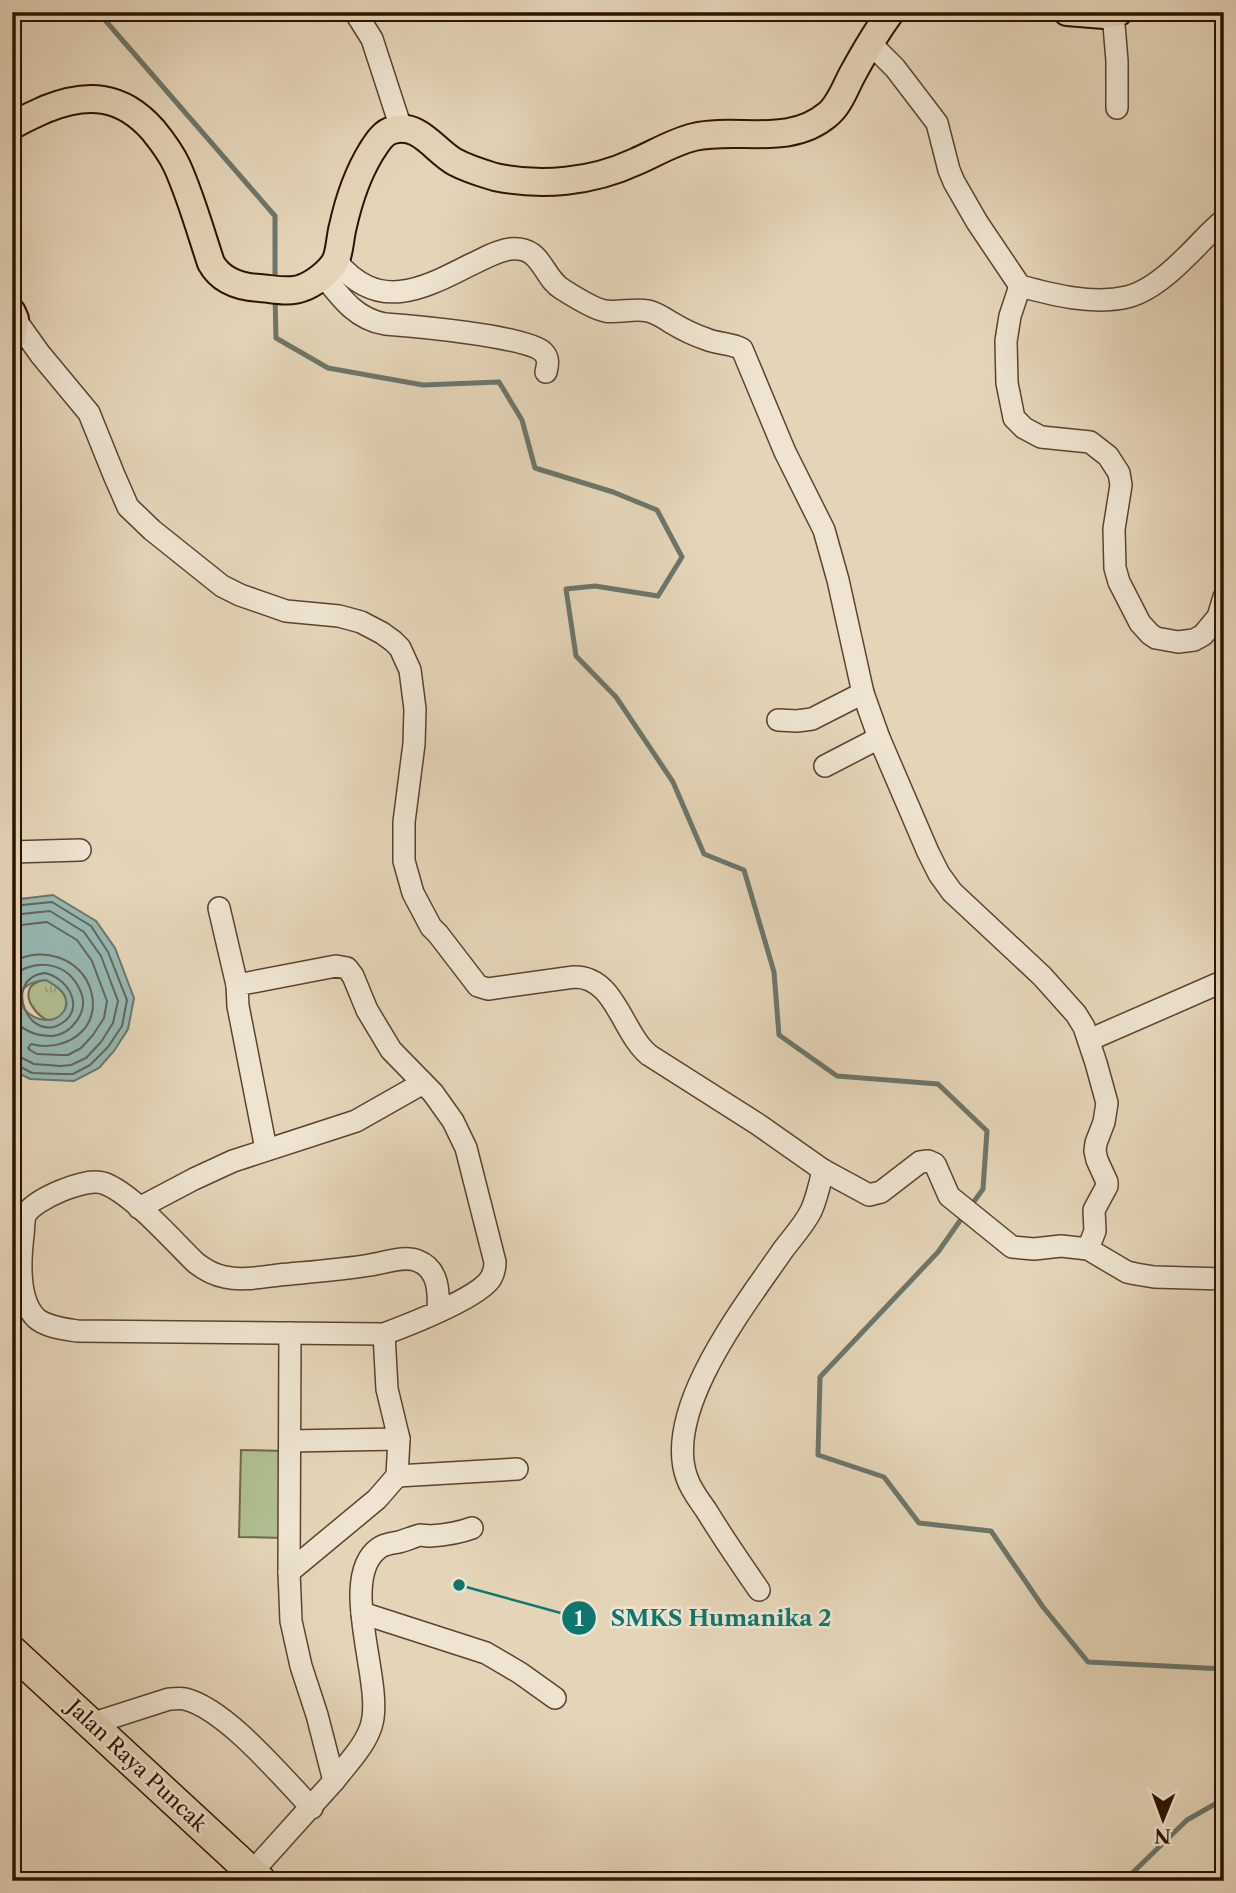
<svg xmlns="http://www.w3.org/2000/svg" width="1236" height="1893" viewBox="0 0 1236 1893" font-family="'Libre Caslon Text',serif">
<style>
.grass{fill:url(#grass-tufts);stroke:#706848;stroke-width:2}
.pitch{fill:#b1be91;stroke:#706848;stroke-width:2}
.water{fill:#96b8b3;stroke:#6c766b;stroke-width:2;fill-rule:evenodd}
.lines{fill:none;stroke-linecap:round;stroke-linejoin:round}
.shore{stroke:#62655a;stroke-width:2}
.stream{stroke:#6c766b;stroke-width:5}
.minor-casing{stroke:#5c432e;stroke-width:24}
.major-casing{stroke:#2e1200;stroke-width:30}
.highway-casing{stroke:#2e1200;stroke-width:33}
.minor{stroke:#eee4d1;stroke-width:21}
.major{stroke:#e5d5b8;stroke-width:26}
.highway{stroke:#e5d5b8;stroke-width:30}
.labels{text-anchor:middle;stroke-width:5;stroke-linejoin:round;paint-order:stroke}
.street-label{font-size:21px;fill:#2e1200;stroke:#eee4d1}
.leader{fill:none;stroke:#0f766e;stroke-width:2.5}
.callout-dot{fill:#0f766e;stroke:#eee4d1;stroke-width:2.5}
.mark-label{font-size:21px;text-anchor:middle;font-weight:bold;fill:#fff}
.callout-label{font-size:23px;text-anchor:middle;font-weight:bold;fill:#0f766e;stroke:#eee4d1;stroke-width:5;stroke-linejoin:round;paint-order:stroke}
</style>
<defs>
<pattern id="grass-tufts" width="24" height="20" patternUnits="userSpaceOnUse" patternTransform="scale(1.75)"><rect width="24" height="20" fill="#b1be91"/><path d="M3 7l-1-3M5 7V3M7 7l1-3M15 17l-1-3M17 17v-4M19 17l1-3" fill="none" stroke="#99a27b"/></pattern>
</defs>
<rect width="100%" height="100%" fill="#e5d5b8"/>
<filter id="stains"><feTurbulence type="fractalNoise" baseFrequency=".00286" numOctaves="4"/><feColorMatrix values="0 0 0 0 .2 0 0 0 0 .09 0 0 0 0 .02 0 0 0 .5 -.17"/></filter>
<radialGradient id="worn" r=".72"><stop offset=".6" stop-color="#630" stop-opacity="0"/><stop offset="1" stop-color="#630" stop-opacity=".3"/></radialGradient>
<!-- grass -->
<path class="grass" d="M 46,980 C 55,985 68,993 66,1005 C 58,1050 0,985 46,980 Z"/>
<!-- pitch -->
<path class="pitch" d="M 241,1450 L 287,1451 L 285,1538 L 239,1537 Z"/>
<!-- water -->
<path class="water" d="M 53,895 L 96,921 L 115,948 L 134,998 L 128,1029 L 114,1051 L 99,1068 L 74,1081 L 30,1079 L 12,1070 L 12,900 ZM 46,980 C 53,984 64,990 66,999 C 69,1011 57,1021 46,1020 C 18,1018 6,983 46,980 Z"/>
<g class="lines">
<!-- shore -->
<g class="shore">
<path d="M 12,906 L 52,902 L 91,926 L 108,952 L 127,1000 L 122,1026 L 108,1047 L 90,1065 L 73,1074 L 61,1074 L 32,1073 L 17,1065 L 12,1065"/>
<path d="M 12,915 L 50,911 L 84,932 L 101,956 L 118,1001 L 113,1023 L 101,1042 L 86,1058 L 71,1065 L 61,1066 L 34,1064 L 20,1057 L 12,1056"/>
<path d="M 12,926 L 47,922 L 77,940 L 92,961 L 107,1001 L 104,1018 L 93,1035 L 81,1048 L 68,1055 L 61,1055 L 37,1054 L 30,1050 L 28,1048 L 31,1044 C 65,1053 102,1029 91,991 C 82,958 40,944 12,963"/>
<path d="M 45,973 C 65,977 85,1004 65,1021 C 30,1049 0,978 45,973 Z"/>
<path d="M 12,976 C 36,958 68,961 81,992 C 89,1012 71,1035 51,1036 C 35,1036 22,1030 12,1018"/>
</g>
<!-- stream -->
<g class="stream">
<path d="M 98,12 L 275,216 L 275,283"/>
<path d="M 275,296 L 276,338 L 328,368 L 423,385 L 499,382 L 522,420 L 535,468 L 613,492 L 657,510 L 682,557 L 658,596 L 595,586 L 566,589 L 576,656 L 616,697 L 673,782 L 704,854 L 744,870 L 774,972 L 779,1035 L 837,1076 L 938,1084 L 987,1131 L 983,1189 L 970,1207"/>
<path d="M 964,1215 L 938,1252 L 820,1377 L 818,1455 L 884,1477 L 919,1523 L 991,1531 L 1043,1607 L 1088,1662 L 1224,1669"/>
<path d="M 1124,1881 L 1187,1820 L 1224,1799"/>
</g>
<!-- minor casing -->
<g class="minor-casing">
<g id="minor">
<path d="M 355,12 L 372,39 L 401,128"/>
<path d="M 1113,13 L 1117,61 L 1117,108"/>
<path d="M 870,43 L 895,68 L 937,123 L 949,170 L 954,182 L 977,222 L 1020,286 C 1054,295 1092,305 1127,297 C 1148,292 1170,273 1185,258 C 1198,246 1210,231 1224,220"/>
<path d="M 336,261 C 378,312 421,290 470,265 C 483,259 496,251 510,249 C 542,245 542,277 562,289 C 573,296 594,309 605,311 C 619,313 634,308 648,311 C 657,313 664,318 672,323 C 682,329 694,335 706,339 C 717,344 731,343 742,349 L 785,452 L 824,530 L 838,580 L 863,693 L 879,738 L 928,852 L 939,874 L 952,892 L 1042,976 L 1076,1014 L 1084,1027 L 1096,1063 L 1107,1103 L 1104,1122 L 1096,1143 L 1095,1151 L 1097,1160 L 1107,1182 L 1107,1186 L 1094,1210 L 1095,1231 L 1088,1249"/>
<path d="M 323,275 C 341,298 356,319 385,324 C 412,326 527,336 543,352 C 549,358 548,364 546,372"/>
<path d="M 1020,286 L 1010,316 L 1006,341 L 1007,383 L 1014,418 L 1024,428 L 1041,437 L 1090,442 L 1108,456 L 1119,473 L 1121,485 L 1114,529 L 1115,568 L 1119,582 L 1140,623 L 1150,634 L 1156,638 L 1178,642 L 1194,640 L 1203,635 L 1218,617 L 1224,597"/>
<path d="M 15,319 L 40,354 L 89,413 L 114,475 L 128,507 L 152,530 L 222,586 L 240,595 L 286,611 L 339,616 L 361,622 L 382,633 L 393,641 L 400,648 L 410,670 L 415,709 L 414,744 L 404,822 L 404,861 L 413,893 L 431,927 L 438,934 L 478,986 L 488,989 L 574,977 C 615,976 622,1033 649,1055 L 759,1125 L 823,1170 L 869,1195 L 881,1192 L 920,1162 L 928,1161 L 935,1164 L 949,1196 L 1012,1247 L 1034,1249 L 1061,1246 L 1088,1249 L 1127,1272 L 1136,1274 L 1154,1277 L 1224,1279"/>
<path d="M 778,720 L 797,721 L 812,719 L 863,693"/>
<path d="M 825,766 L 879,738"/>
<path d="M 12,852 L 80,850"/>
<path d="M 219,908 L 237,985"/>
<path d="M 1089,1040 L 1224,981"/>
<path d="M 266,1149 L 238,1006 L 237,985 L 336,966 L 347,968 L 353,976 L 367,1010 L 391,1050 L 433,1093 L 453,1121 L 466,1148 L 495,1262 C 495,1267 494,1273 491,1278 C 479,1298 408,1325 384,1334 L 77,1331 C 64,1329 46,1327 36,1318 C 17,1299 20,1260 23,1235 C 24,1229 23,1220 26,1214 C 35,1199 86,1177 103,1183 C 131,1192 174,1242 196,1263 C 205,1270 214,1275 225,1277 C 242,1281 262,1277 279,1275 C 310,1272 340,1270 370,1265 C 385,1263 404,1255 418,1261 C 439,1269 439,1293 438,1312"/>
<path d="M 139,1208 L 194,1179 L 233,1161 L 356,1121 L 423,1083"/>
<path d="M 290,1441 L 399,1439"/>
<path d="M 397,1476 L 517,1469"/>
<path d="M 289,1572 L 377,1499 L 397,1476 L 399,1439 L 387,1389 L 384,1334"/>
<path d="M 759,1590 C 741,1564 723,1538 706,1510 C 699,1500 691,1490 687,1478 C 662,1410 746,1304 783,1250 C 792,1238 804,1225 811,1211 C 817,1198 820,1184 823,1170"/>
<path d="M 362,1613 L 486,1653 L 520,1673 L 555,1698"/>
<path d="M 91,1724 L 169,1699 C 174,1699 180,1698 185,1699 C 226,1709 282,1777 312,1808"/>
<path d="M 334,1781 C 347,1764 367,1744 372,1723 C 383,1680 337,1578 379,1548 C 384,1544 393,1543 399,1542 C 406,1540 413,1537 420,1535 C 423,1535 427,1536 430,1536 C 444,1535 459,1533 472,1528"/>
<path d="M 252,1872 L 334,1781 L 317,1715 L 301,1666 L 291,1621 L 289,1572 L 290,1333"/>
</g>
</g>
<!-- major casing -->
<g class="major-casing">
<g id="major">
<path d="M 1067,12 L 1104,15 L 1119,12"/>
<path d="M 12,126 C 23,119 35,114 46,109 C 88,92 122,95 153,130 C 162,141 171,153 177,166 C 191,197 200,230 211,263 C 221,281 240,287 260,288 C 273,289 290,293 302,288 C 314,284 329,272 335,262 C 340,253 340,236 343,226 C 349,199 357,175 371,152 C 376,144 383,132 393,130 C 419,122 435,151 455,162 C 468,169 482,173 495,177 C 541,187 592,182 635,162 C 654,154 673,142 694,137 C 737,127 789,147 827,115 C 839,106 845,88 852,75 C 864,53 876,32 891,12"/>
<path d="M 12,312 L 15,319 L 12,339"/>
</g>
</g>
<!-- highway casing -->
<g class="highway-casing">
<path id="highway" d="M 12,1651 L 261,1881"/>
</g>
<!-- minor -->
<use href="#minor" class="minor"/>
<!-- major -->
<use href="#major" class="major"/>
<!-- highway -->
<use href="#highway" class="highway"/>
</g>
<g class="labels">
<!-- street labels -->
<g class="street-label">
<text transform="translate(137 1766) rotate(43)" y="7">Jalan Raya Puncak</text>
</g>
</g>
<!-- callouts -->
<path class="leader" d="M459 1585L579 1618"/>
<g class="callout-dot">
<circle cx="459" cy="1585" r="7"/>
<circle cx="579" cy="1618" r="18"/>
</g>
<g class="mark-label">
<text x="579" y="1626">1</text>
</g>
<g class="callout-label">
<text x="721" y="1626">SMKS Humanika 2</text>
</g>
<!-- margin -->
<rect width="1236" height="1893" fill="none" stroke="#e5d5b8" stroke-width="42"/>
<rect x="14" y="14" width="1208" height="1865" fill="none" stroke="#2e1200" stroke-width="3.5"/>
<rect x="21" y="21" width="1194" height="1851" fill="none" stroke="#2e1200" stroke-width="2"/>
<!-- north arrow -->
<g transform="translate(1163 1819) rotate(181)" stroke="#eee4d1" stroke-width="5" paint-order="stroke">
<path d="M0-5L12 26L0 18L-12 26Z" fill="#2e1200"/>
<text y="-10" font-size="19" font-weight="bold" text-anchor="middle" fill="#2e1200">N</text>
</g>
<rect width="100%" height="100%" filter="url(#stains)"/>
<rect width="100%" height="100%" fill="url(#worn)"/>
</svg>
